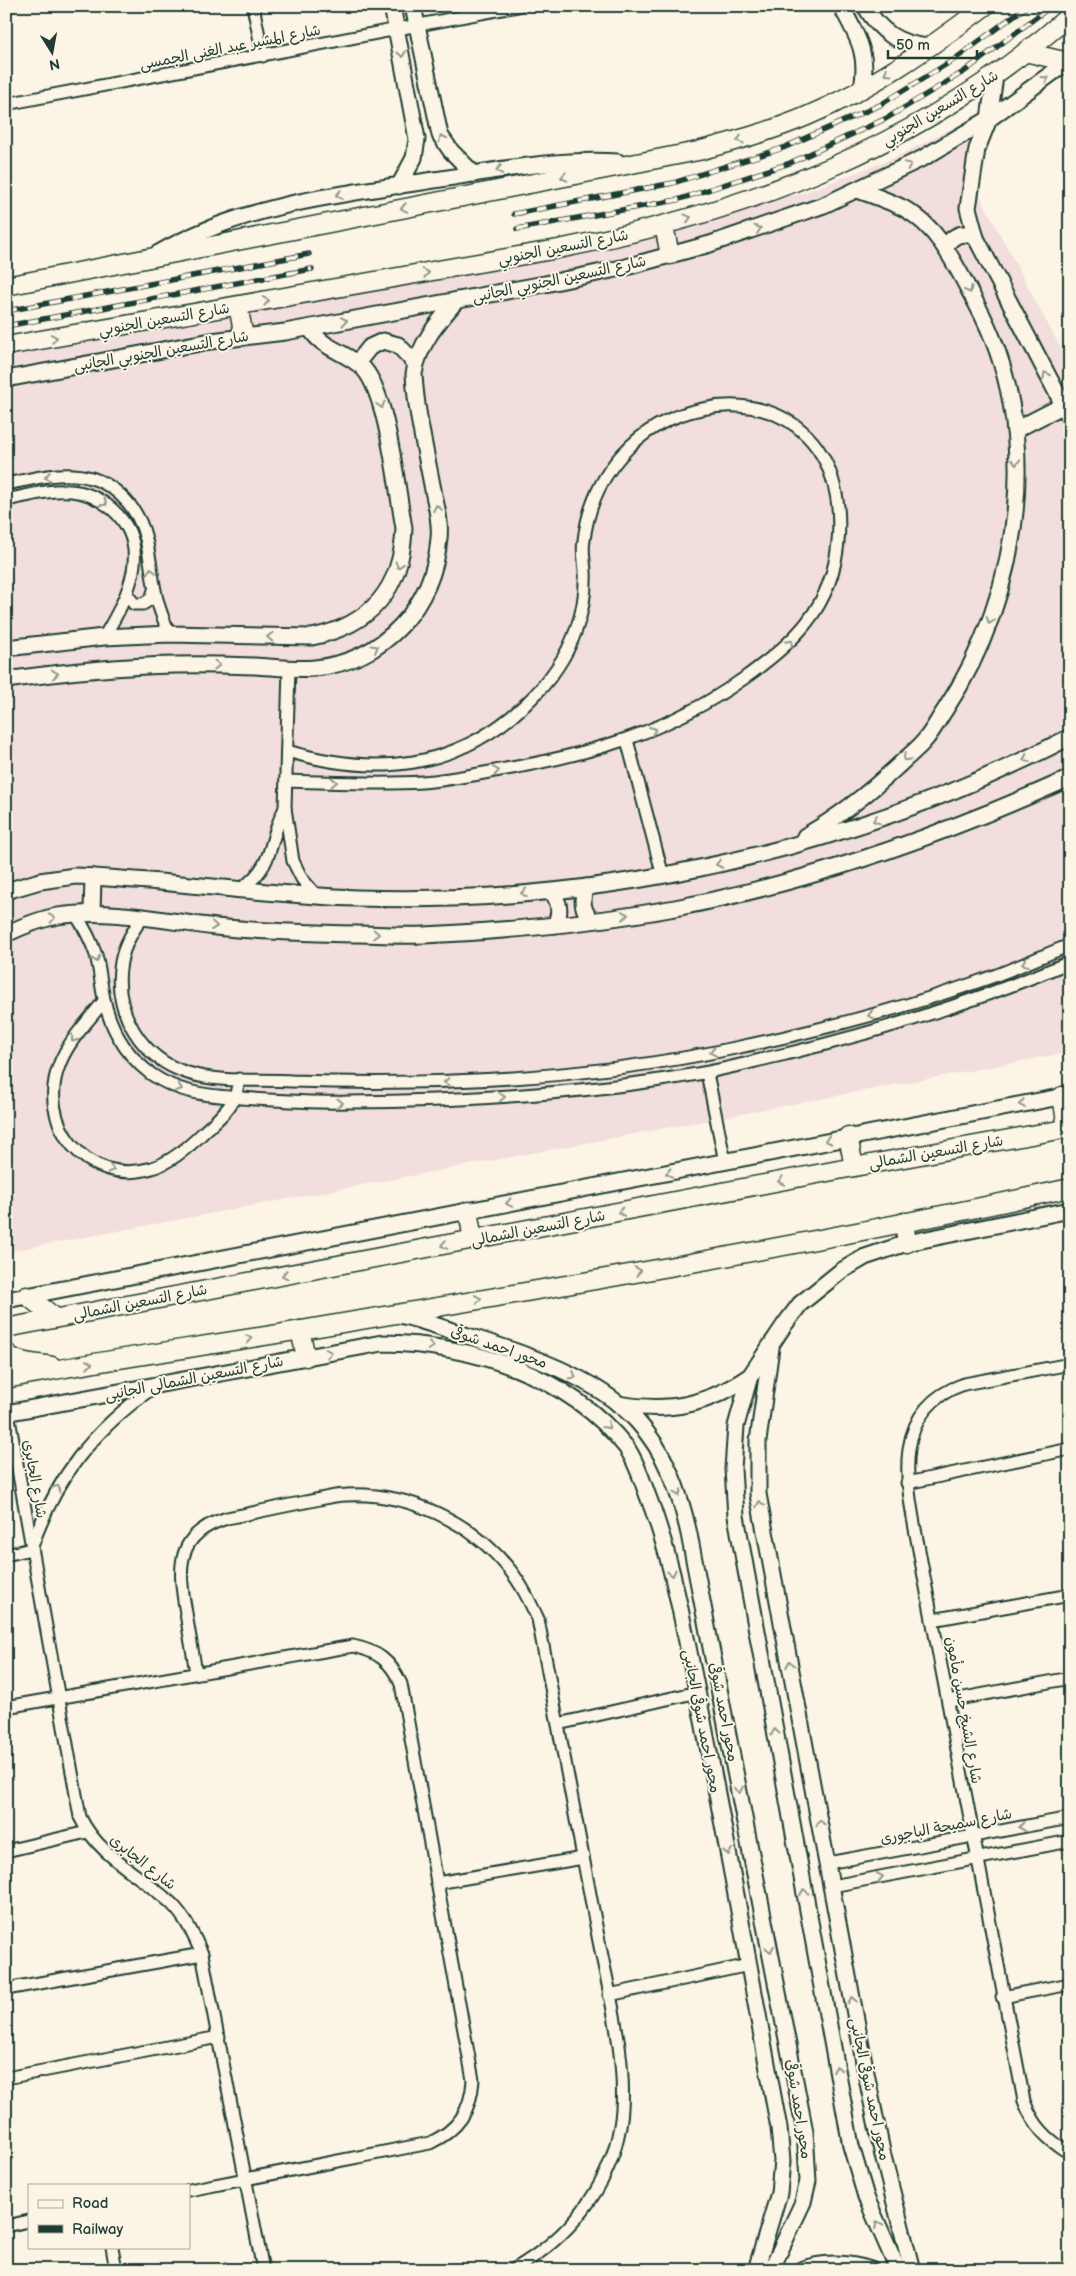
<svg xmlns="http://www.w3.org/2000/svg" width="1076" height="2276" viewBox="0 0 1076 2276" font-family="'Balsamiq Sans','Playpen Sans Arabic',sans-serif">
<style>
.built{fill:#f2dedc}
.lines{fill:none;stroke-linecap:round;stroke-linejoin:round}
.street-casing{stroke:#1f3d34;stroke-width:15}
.secondary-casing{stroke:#1f3d34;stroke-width:19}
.primary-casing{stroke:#1f3d34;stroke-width:21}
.street{stroke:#fcf5e5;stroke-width:11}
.secondary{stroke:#fcf5e5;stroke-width:15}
.primary{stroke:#fcf5e5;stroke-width:18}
.rail-casing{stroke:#1f3d34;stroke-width:5.5}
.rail{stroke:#fcf5e5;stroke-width:4;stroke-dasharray:11;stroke-linecap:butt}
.oneway{stroke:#8e998c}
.labels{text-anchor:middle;stroke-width:4;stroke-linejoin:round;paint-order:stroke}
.street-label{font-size:15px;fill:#1f3d34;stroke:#fcf5e5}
</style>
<rect width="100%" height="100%" fill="#fcf5e5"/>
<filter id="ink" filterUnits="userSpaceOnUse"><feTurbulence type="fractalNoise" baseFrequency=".02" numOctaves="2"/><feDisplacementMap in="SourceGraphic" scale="10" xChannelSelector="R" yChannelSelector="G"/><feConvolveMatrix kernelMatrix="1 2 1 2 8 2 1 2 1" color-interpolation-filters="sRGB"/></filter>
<g filter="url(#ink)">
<!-- built -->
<path class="built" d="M 974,117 L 969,139 L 969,158 L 973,178 L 981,198 L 1070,366 L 1070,1052 L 6,1252 L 6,351 L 709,217 L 806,192 L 896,157 Z"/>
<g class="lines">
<!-- street casing -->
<g class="street-casing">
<g id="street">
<path d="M 253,6 L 263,56"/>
<path d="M 6,104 L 518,6"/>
<path d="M 6,484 C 28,480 52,473 74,475 C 110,477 138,505 146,539 C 154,575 152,598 170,634"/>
<path d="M 6,500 C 27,496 50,489 71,491 C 86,492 100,499 112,509 C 155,547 127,598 104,637"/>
<path d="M 127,594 L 134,604 L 143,604 L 151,599 L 154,590"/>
<path d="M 289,668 L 285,808 L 293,861 L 302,879 L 315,894"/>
<path d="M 627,740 L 663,876"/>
<path d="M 286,781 C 331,782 377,785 422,782 C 452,780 482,773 512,768 C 598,752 671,730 743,679 C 794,643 832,608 838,542 C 842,499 832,453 796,426 C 769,406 734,402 702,409 C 637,422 592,475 584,540 C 582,550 584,560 585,570 C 586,590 583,611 576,630 C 566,659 548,683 526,704 C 456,770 376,777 287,751"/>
<path d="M 241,889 C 277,863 267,841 285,808"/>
<path d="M 76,915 C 84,927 91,940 96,955 C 99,966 100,977 102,988 C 107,1022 123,1053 151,1074 C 182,1096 217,1096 254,1099 C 286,1101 317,1103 349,1102 C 468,1101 586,1094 703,1073 C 731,1068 758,1060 786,1054 C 882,1031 978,1001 1070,962"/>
<path d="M 142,917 C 133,931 124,945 121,962 C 112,1010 141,1059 188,1073 C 219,1083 260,1079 292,1081 C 440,1086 590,1079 735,1048 C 822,1030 909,1007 994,976 C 1019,967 1044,955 1070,945"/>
<path d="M 104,1001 C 89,1020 69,1040 60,1063 C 35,1123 87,1188 152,1168 C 172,1162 190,1146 205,1131 C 215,1122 229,1110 235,1097 C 237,1092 238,1084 239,1079"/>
<path d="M 707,1073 L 725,1162"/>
<path d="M 1070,1364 L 964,1384 C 883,1412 910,1497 921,1561 L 1024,2101 C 1034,2126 1047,2140 1070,2153"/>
<path d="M 8,1413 L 80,1817 C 99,1857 141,1875 172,1904 C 186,1918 194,1936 202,1954 L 263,2270"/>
<path d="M 907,1483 L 1070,1449"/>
<path d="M 6,1555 L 31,1549 C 56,1477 92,1431 154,1387"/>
<path d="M 932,1620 L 1070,1595"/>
<path d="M 196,1673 C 193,1653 189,1633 186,1613 C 178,1567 175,1534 227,1518 C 253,1513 279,1507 305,1502 C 318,1500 333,1495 346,1495 C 408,1492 471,1521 510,1570 C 522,1585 530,1602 538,1619 C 558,1723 578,1827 597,1931 C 608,1990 630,2067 620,2126 C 609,2190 568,2238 513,2270"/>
<path d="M 948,1701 L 1070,1678"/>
<path d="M 6,1707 L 353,1646 C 377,1651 391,1661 401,1684 L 473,2080 C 471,2111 458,2130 430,2143 L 189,2190"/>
<path d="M 558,1724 L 698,1692"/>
<path d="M 6,1851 L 87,1832"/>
<path d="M 828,1863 L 1070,1818"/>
<path d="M 437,1883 L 583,1858"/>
<path d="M 832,1886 L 1070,1841"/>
<path d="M 6,1989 L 202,1954"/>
<path d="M 609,1995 L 749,1965"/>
<path d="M 1002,1997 L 1070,1984"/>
<path d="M 6,2078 L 219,2037"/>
<path d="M 6,2226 L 29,2221"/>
<path d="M 112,2247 L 116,2270"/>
</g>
</g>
<!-- secondary casing -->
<g class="secondary-casing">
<g id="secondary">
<path d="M 392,6 L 417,139 L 414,158 L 399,186"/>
<path d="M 413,6 L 440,135 L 451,151 L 474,174"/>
<path d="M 841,6 C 857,36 869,53 862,88"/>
<path d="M 865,6 C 880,32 898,44 928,47"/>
<path d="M 995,76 L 989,119 L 977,149 L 968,208 L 976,238 L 1070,418"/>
<path d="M 945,247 C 953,235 963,230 976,238"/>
<path d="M 157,254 C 243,204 337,195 434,180 C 495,171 556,158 618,162"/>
<path d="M 357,363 L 370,347 L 383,341 L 398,345 L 415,363"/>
<path d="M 6,379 L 211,341 L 285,332 L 545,284 L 626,267 L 710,244 L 824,205 L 923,158 L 989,119 L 1070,60"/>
<path d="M 1015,430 L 1062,406"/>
<path d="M 6,648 L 104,637 L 170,634 L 312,637 C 371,625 402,589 404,528 C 397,491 388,396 364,369 C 348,352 321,349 310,328"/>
<path d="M 6,680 C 62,672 119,666 175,665 C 202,664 228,665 255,666 C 274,667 295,670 315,668 C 384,661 434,606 439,538 C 441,522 436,506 433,490 C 426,452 416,413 414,374 C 418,345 438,322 457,300"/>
<path d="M 805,836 C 841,816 870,792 900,764 C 908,756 918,749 925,740 C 933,731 938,720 945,710 C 1022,593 1045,429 976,303 C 957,269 941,229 905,209 C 890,201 874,196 858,190"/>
<path d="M 586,887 C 581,900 582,909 591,920"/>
<path d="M 6,891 L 40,881 L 75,876 C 169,880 263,895 357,898 C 604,906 850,850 1070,737"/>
<path d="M 552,892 C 560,903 561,912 555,925"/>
<path d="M 92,913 L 93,877"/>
<path d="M 6,934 C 23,926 40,919 58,916 C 111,908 164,921 216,927 C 263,932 311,933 358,934 C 380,934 402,936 424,935 C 508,931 593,923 675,908 C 811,882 943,835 1070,778"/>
<path d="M 6,1300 L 1070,1095"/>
<path d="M 399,1315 C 423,1320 445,1329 468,1336 C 523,1353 597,1377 637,1421 C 666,1452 680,1493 689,1534 L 805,2132 L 808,2181 L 803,2202 L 771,2270"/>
<path d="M 771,1348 L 758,1441 L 758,1494 L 866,2073 L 883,2156 L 912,2270"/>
<path d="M 618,1404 C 670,1413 707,1405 750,1376"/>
<path d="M 6,1413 L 382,1343 C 471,1344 569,1375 626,1447 C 635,1459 641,1477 646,1491 C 667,1544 678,1597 689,1652 C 722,1810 749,1969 779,2128 L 782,2161 L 779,2193 L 756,2270"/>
<path d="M 801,2270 C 823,2261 849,2263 871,2270"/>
<path d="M 898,2270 L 866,2197 L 851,2146 L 736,1516 L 733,1469 L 736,1426 L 750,1376 L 785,1324 L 800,1304 L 841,1271 L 865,1257 L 907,1243 L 1070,1210"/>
</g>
</g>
<!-- primary casing -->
<g class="primary-casing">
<g id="primary">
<path d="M 1025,52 L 1068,62"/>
<path d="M 664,226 L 670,255"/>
<path d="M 6,286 L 698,151 C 735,141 772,131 807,116 C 871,89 930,48 985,6"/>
<path d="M 238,306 L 244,336"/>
<path d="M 6,346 L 558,249 C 749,212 923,146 1070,15"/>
<path d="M 1062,1096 L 1067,1128"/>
<path d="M 848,1136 L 854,1167"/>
<path d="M 468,1211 L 473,1240"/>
<path d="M 904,1222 L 907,1243"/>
<path d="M 27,1296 L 56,1318"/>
<path d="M 6,1328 L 854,1167 L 1070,1128"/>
<path d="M 300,1330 L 306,1357"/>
<path d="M 6,1352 C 15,1364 38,1363 52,1366"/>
<path d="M 6,1379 C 104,1359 203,1347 301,1330 C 558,1287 815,1244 1070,1188"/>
</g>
</g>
<!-- street -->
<use href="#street" class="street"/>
<!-- secondary -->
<use href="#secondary" class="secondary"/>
<!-- primary -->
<use href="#primary" class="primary"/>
<!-- rail casing -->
<g class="rail-casing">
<g id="rail">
<path d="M 514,214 L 673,183 L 783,148 L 880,105 L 955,59 L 1027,6"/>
<path d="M 517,229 L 677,200 L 790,163 L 887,118 L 965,71 L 1051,6"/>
<path d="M 6,311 L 309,254"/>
<path d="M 6,326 L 312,269"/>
</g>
</g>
<!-- rail -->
<use href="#rail" class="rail"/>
</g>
<!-- one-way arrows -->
<defs><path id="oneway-chevron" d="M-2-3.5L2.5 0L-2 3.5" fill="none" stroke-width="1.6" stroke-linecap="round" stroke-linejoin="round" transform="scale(1.25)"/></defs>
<g class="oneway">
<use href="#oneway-chevron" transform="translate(402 54) rotate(79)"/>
<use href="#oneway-chevron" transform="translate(887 73) rotate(148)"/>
<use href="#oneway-chevron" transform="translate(1045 79) rotate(-36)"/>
<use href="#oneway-chevron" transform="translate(442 138) rotate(-117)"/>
<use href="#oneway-chevron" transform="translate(740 140) rotate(163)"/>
<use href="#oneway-chevron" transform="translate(908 165) rotate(-26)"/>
<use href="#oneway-chevron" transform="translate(499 170) rotate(171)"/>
<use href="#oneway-chevron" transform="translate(564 177) rotate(169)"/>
<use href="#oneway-chevron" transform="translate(339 195) rotate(171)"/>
<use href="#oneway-chevron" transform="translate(404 208) rotate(169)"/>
<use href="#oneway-chevron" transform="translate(688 218) rotate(-16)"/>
<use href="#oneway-chevron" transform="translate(758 229) rotate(-19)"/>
<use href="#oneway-chevron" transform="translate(426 273) rotate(-10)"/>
<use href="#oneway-chevron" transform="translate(969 290) rotate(61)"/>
<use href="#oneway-chevron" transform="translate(266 301) rotate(-10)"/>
<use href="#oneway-chevron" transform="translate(344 321) rotate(-10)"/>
<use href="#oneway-chevron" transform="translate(54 338) rotate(-10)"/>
<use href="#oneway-chevron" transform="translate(1046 375) rotate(-117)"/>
<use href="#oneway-chevron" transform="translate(381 405) rotate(75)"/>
<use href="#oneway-chevron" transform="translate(1016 462) rotate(89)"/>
<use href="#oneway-chevron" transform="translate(48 477) rotate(170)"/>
<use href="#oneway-chevron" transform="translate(104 503) rotate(35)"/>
<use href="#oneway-chevron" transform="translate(437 508) rotate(-100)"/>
<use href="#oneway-chevron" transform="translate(399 565) rotate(107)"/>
<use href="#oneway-chevron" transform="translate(151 571) rotate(-98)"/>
<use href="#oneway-chevron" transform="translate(990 621) rotate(111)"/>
<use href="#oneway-chevron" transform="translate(270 637) rotate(-177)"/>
<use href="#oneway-chevron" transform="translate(790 643) rotate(-45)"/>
<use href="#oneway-chevron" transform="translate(375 648) rotate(-30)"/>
<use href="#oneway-chevron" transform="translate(217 665) rotate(1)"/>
<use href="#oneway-chevron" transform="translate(55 674) rotate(-6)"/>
<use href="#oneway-chevron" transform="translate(653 730) rotate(-23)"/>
<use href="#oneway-chevron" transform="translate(906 758) rotate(136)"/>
<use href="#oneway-chevron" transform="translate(1026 759) rotate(155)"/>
<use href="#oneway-chevron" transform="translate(496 771) rotate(-11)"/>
<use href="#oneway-chevron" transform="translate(334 782)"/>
<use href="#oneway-chevron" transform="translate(876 820) rotate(161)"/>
<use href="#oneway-chevron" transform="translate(719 864) rotate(168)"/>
<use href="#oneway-chevron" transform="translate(524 893) rotate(176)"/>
<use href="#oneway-chevron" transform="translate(625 915) rotate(-8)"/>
<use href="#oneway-chevron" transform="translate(52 918) rotate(-13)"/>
<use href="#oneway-chevron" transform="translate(214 926) rotate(6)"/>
<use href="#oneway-chevron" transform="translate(376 934) rotate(1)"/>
<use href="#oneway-chevron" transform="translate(96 959) rotate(75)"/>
<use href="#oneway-chevron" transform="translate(1025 963) rotate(158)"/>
<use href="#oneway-chevron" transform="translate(871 1015) rotate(165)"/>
<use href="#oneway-chevron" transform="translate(74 1039) rotate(128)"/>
<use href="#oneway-chevron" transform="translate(713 1052) rotate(170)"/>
<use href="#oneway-chevron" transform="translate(447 1082) rotate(177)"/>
<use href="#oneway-chevron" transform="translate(179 1088) rotate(21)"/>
<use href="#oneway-chevron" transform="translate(502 1097) rotate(-4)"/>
<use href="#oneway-chevron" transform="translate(340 1103) rotate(-1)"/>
<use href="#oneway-chevron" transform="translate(1022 1104) rotate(169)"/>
<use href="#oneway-chevron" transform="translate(828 1140) rotate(168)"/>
<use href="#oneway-chevron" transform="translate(111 1169) rotate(14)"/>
<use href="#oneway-chevron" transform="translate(669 1173) rotate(169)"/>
<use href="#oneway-chevron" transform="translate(781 1181) rotate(169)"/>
<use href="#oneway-chevron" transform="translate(509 1203) rotate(169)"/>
<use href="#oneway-chevron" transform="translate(621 1212) rotate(169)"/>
<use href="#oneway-chevron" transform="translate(444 1245) rotate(169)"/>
<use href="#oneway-chevron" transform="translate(638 1271) rotate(-10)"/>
<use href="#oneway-chevron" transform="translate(285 1275) rotate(169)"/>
<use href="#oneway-chevron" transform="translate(478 1299) rotate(-10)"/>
<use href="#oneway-chevron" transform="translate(249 1339) rotate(-10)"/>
<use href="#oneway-chevron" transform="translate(431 1346) rotate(8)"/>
<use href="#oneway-chevron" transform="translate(329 1353) rotate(-11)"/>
<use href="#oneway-chevron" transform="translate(89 1364) rotate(-9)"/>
<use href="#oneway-chevron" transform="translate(573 1376) rotate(31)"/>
<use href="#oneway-chevron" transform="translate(607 1426) rotate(48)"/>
<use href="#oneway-chevron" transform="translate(57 1488) rotate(-59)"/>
<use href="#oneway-chevron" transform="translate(678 1493) rotate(69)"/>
<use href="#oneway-chevron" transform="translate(760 1504) rotate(-100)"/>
<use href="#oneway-chevron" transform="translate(672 1573) rotate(77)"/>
<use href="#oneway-chevron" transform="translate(790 1664) rotate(-101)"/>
<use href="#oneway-chevron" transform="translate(775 1732) rotate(-100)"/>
<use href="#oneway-chevron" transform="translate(739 1790) rotate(79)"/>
<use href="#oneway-chevron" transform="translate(820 1823) rotate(-101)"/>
<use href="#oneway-chevron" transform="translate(1022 1827) rotate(169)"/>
<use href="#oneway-chevron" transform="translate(728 1852) rotate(79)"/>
<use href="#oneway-chevron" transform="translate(880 1877) rotate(-11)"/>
<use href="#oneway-chevron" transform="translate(804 1892) rotate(-100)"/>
<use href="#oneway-chevron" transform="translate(770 1949) rotate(79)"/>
<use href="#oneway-chevron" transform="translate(852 2000) rotate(-101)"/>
<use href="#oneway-chevron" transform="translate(837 2069) rotate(-100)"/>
<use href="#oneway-chevron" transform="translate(878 2225) rotate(-115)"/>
</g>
</g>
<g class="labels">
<!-- street labels -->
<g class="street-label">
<text transform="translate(230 47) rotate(-11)" y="5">شارع المشير عبد الغنى الجمسى</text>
<text transform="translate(940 108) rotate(-31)" y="5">شارع التسعين الجنوبي</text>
<text transform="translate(563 247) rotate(-11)" y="5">شارع التسعين الجنوبي</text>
<text transform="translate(559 279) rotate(-12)" y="5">شارع التسعين الجنوبي الجانبى</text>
<text transform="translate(164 319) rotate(-10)" y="5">شارع التسعين الجنوبي</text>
<text transform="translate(161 351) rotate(-10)" y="5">شارع التسعين الجنوبي الجانبى</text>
<text transform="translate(936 1152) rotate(-10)" y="5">شارع التسعين الشمالى</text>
<text transform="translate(538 1228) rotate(-11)" y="5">شارع التسعين الشمالى</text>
<text transform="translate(140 1302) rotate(-11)" y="5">شارع التسعين الشمالى</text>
<text transform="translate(499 1347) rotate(19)" y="5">محور احمد شوقى</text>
<text transform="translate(194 1378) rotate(-11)" y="5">شارع التسعين الشمالى الجانبى</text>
<text transform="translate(35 1479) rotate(80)" y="5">شارع الجابرى</text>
<text transform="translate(964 1710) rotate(80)" y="5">شارع الشيخ حسن مأمون</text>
<text transform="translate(724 1712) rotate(79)" y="5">محور احمد شوقى</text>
<text transform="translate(702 1721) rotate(79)" y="5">محور احمد شوقى الجانبى</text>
<text transform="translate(946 1826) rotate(-11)" y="5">شارع سميحة الباجورى</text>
<text transform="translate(143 1862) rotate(38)" y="5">شارع الجابرى</text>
<text transform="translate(870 2089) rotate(78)" y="5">محور احمد شوقى الجانبى</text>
<text transform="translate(799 2109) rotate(81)" y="5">محور احمد شوقى</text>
</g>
</g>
<!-- margin -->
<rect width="1076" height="2276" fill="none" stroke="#fcf5e5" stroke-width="25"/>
<rect x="12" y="12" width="1051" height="2251" fill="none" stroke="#1f3d34" stroke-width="2" filter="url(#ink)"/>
<!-- legend -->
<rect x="28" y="2184" width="162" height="65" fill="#fcf5e5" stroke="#a4ab9e"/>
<rect x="38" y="2200" width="25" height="8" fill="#fcf5e5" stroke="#a4ab9e"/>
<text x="72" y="2208" font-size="15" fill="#1f3d34">Road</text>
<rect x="38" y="2225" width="25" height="8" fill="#1f3d34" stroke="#a4ab9e"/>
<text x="72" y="2234" font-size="15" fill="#1f3d34">Railway</text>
<!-- north arrow -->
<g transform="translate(52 52) rotate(169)" stroke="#fcf5e5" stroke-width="4" paint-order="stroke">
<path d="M0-4L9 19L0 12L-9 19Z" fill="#1f3d34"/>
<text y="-8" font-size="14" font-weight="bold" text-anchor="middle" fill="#1f3d34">N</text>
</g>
<!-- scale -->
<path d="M888 50v8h89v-8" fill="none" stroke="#1f3d34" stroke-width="2.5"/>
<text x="896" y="50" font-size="15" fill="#1f3d34" stroke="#fcf5e5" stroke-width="4" paint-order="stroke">50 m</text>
</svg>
